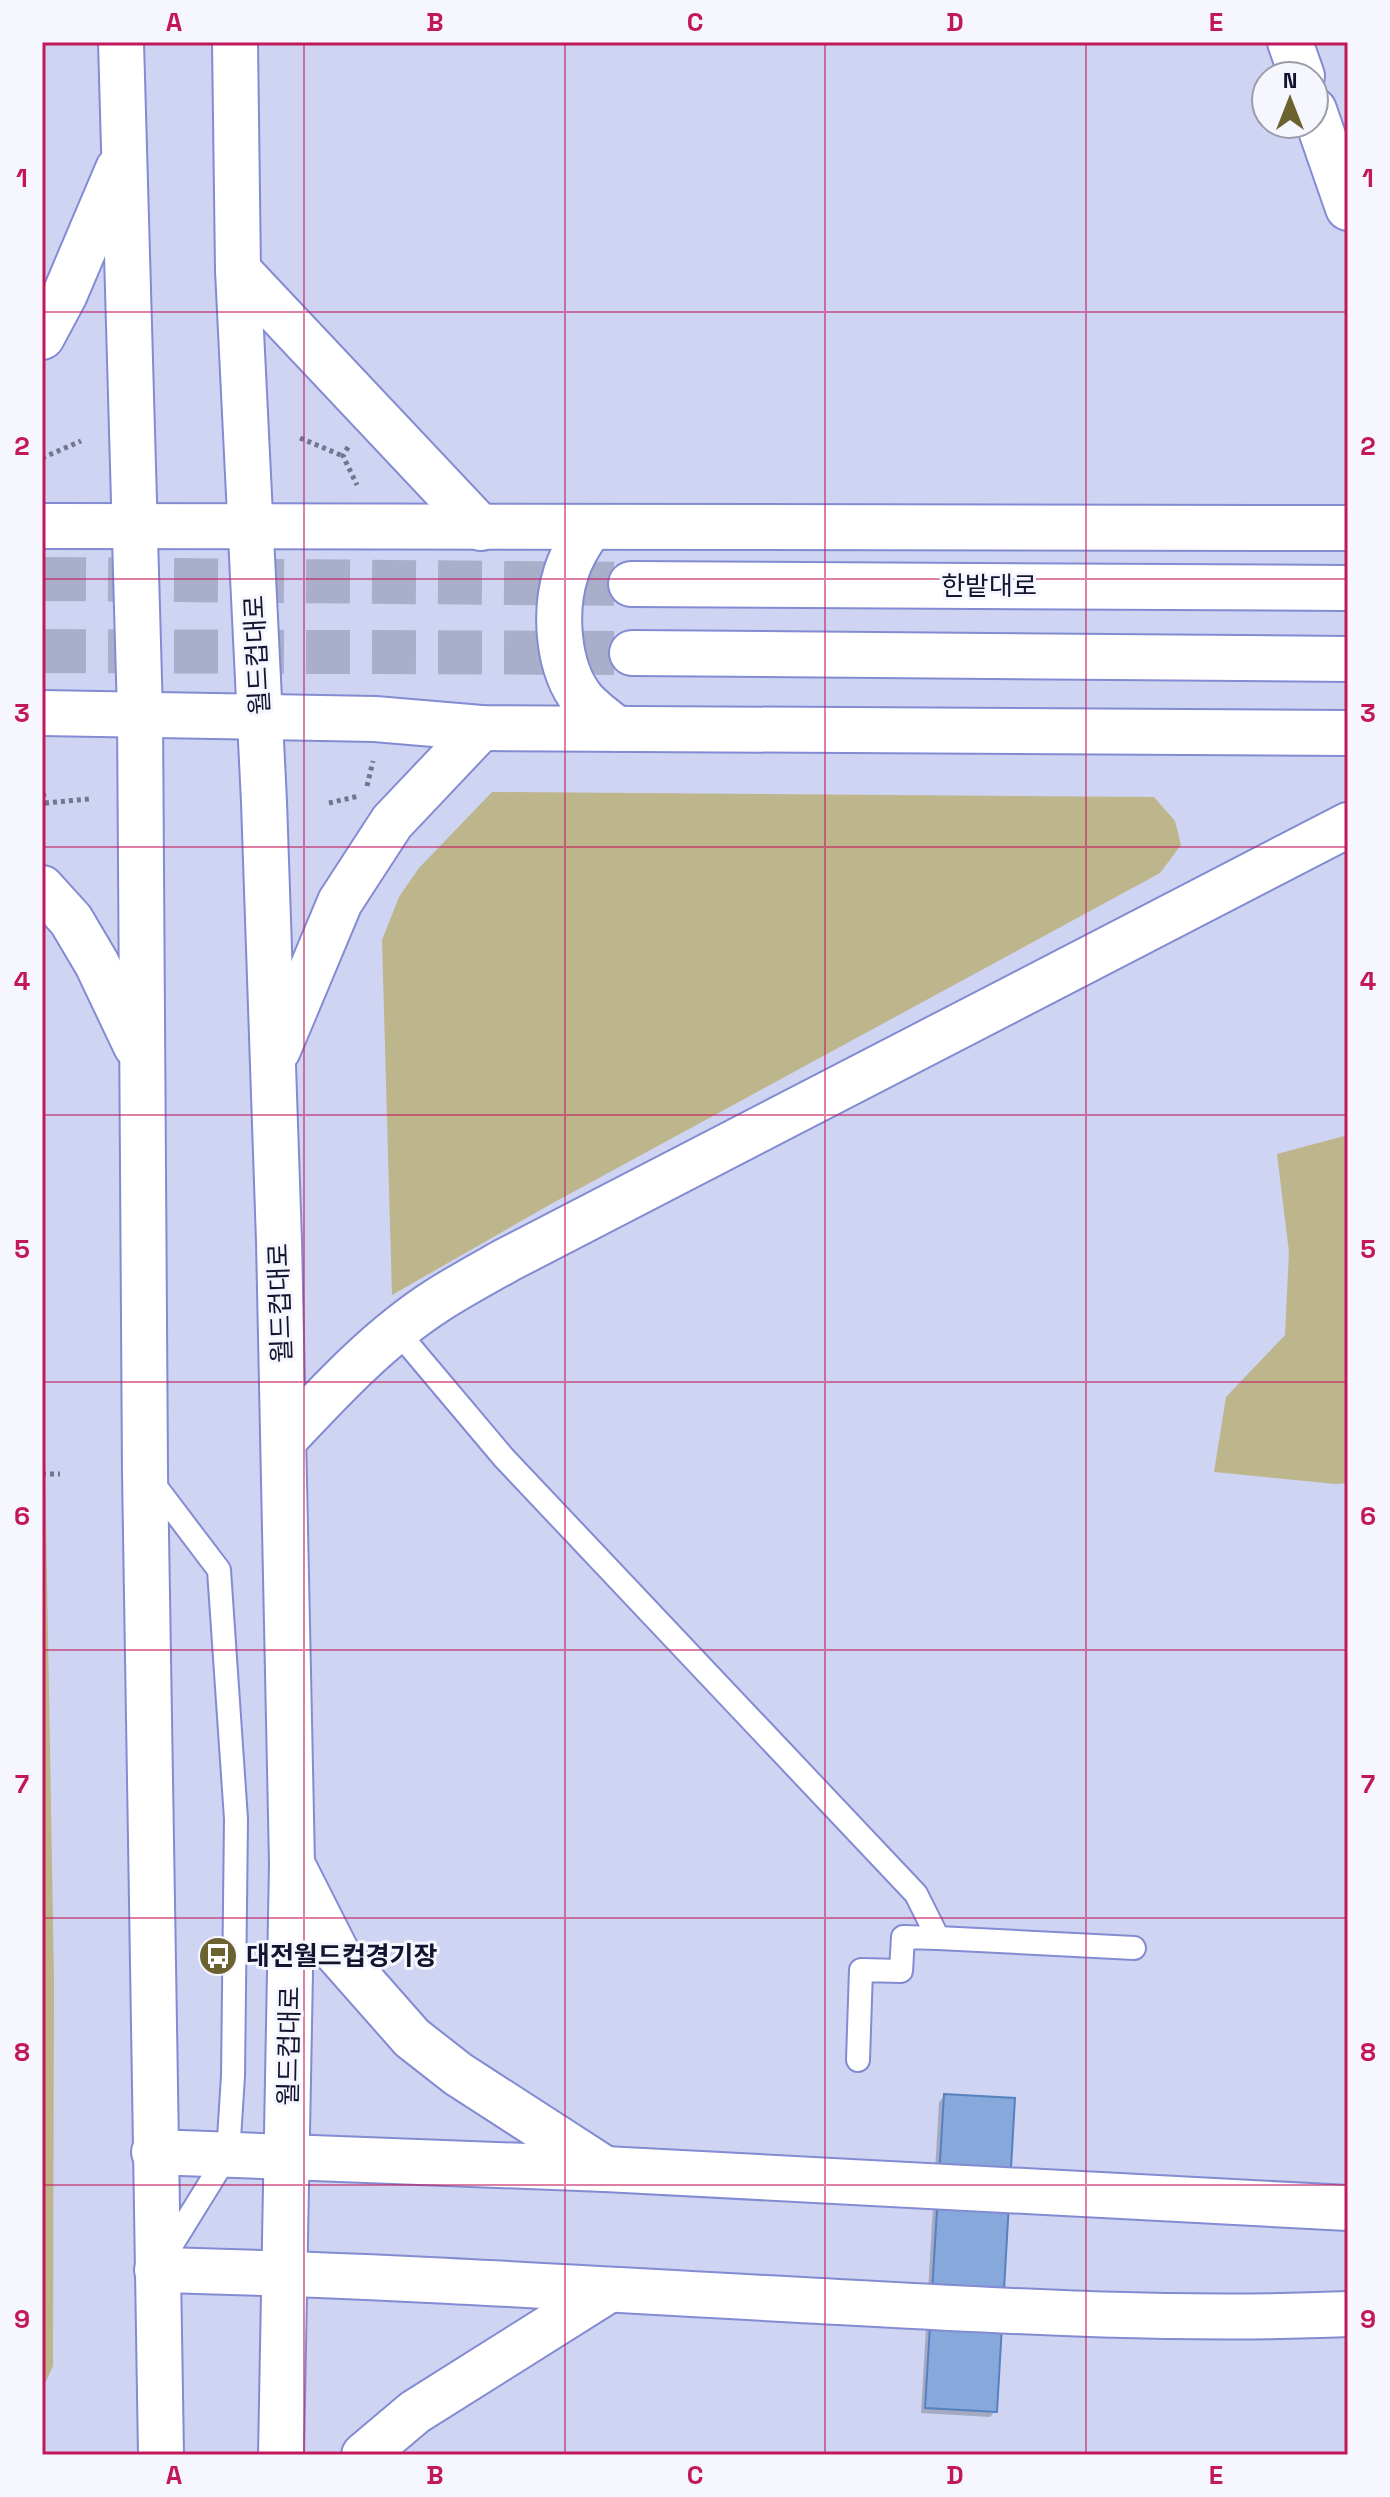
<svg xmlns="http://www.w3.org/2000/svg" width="1390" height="2497" viewBox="0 0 1390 2497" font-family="'Space Grotesk','Noto Sans KR',sans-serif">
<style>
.green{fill:#bdb58c}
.shadow{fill:#0003}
.building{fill:#86a8db;stroke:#5780bf;stroke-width:2}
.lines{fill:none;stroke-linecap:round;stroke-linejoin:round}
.primary-tunnel{stroke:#a9aecb;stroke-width:44;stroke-dasharray:44 22;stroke-linecap:butt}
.lane-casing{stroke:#838bd2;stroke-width:26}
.secondary-casing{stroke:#838bd2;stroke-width:48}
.primary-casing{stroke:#838bd2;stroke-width:48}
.highway-casing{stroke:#838bd2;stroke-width:48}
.path{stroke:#717591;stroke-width:5;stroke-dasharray:4 4;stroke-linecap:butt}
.lane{stroke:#fff;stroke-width:22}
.secondary{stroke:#fff;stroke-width:44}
.primary{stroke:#fff;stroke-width:44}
.highway{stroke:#fff;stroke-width:44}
.grid{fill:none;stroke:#c2185b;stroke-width:2;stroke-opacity:0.55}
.labels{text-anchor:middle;stroke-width:6;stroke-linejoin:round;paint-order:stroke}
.street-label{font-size:26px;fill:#131530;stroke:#f5f6fe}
.poi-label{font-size:26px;font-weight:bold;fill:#131530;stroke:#f5f6fe;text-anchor:start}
.neatline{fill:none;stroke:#c2185b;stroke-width:3}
.grid-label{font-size:26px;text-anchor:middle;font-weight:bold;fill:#c2185b}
</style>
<rect width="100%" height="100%" fill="#cfd4f2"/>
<!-- green -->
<g class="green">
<path d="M 492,792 L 1154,797 L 1175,821 L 1181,845 L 1160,873 L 551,1204 L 392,1295 L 382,940 L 399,897 L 419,868 Z"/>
<path d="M 1348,1135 L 1348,1483 L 1335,1484 L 1214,1472 L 1226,1397 L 1285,1335 L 1289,1252 L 1277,1154 Z"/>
<path d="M 42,1289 L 54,1981 L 53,2366 L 42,2390 Z"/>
</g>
<!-- shadow -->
<path class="shadow" d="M 945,2096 L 995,2411 L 990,2417 L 921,2413 L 939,2102 Z"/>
<!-- building -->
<path class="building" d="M 944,2094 L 1015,2098 L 997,2412 L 925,2408 Z"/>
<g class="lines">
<!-- primary-tunnel -->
<g class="primary-tunnel">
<path d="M 42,579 L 631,584"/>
<path d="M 42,651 L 632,653"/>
</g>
<!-- lane casing -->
<g class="lane-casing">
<g id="lane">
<path d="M 397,1331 L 504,1458 L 916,1894 L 938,1938 L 903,1937 L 901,1971 L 861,1970 L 858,2060"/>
<path d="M 150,1479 L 219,1570 L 236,1819 L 233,2076 L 228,2154 L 163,2259"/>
<path d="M 938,1938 L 1134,1948"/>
</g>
</g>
<!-- secondary casing -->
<g class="secondary-casing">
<g id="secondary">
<path d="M 1290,42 L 1302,76"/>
<path d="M 1314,110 L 1348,208"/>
</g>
</g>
<!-- primary casing -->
<g class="primary-casing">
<g id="primary">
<path d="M 121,42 L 140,714 L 145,1472 L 161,2455"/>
<path d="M 235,42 L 238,270 L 264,802 L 279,1241 L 292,1864 L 281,2455"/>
<path d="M 238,270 L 481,528"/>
<path d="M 42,337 L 65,294 L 118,169"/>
<path d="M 42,526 L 1348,528"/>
<path d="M 590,528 C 580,542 571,556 566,573 C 554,611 557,668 583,700 C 593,711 605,720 617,729"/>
<path d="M 631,584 L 1348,588"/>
<path d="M 632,653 L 1348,659"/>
<path d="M 42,713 L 375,719 L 481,728 L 1348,733"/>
<path d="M 42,888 L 71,920 L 97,964 L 136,1046"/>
<path d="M 278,1050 L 340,902 L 392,822 L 481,728"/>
<path d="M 284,1440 C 331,1390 380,1337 438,1300 C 460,1286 484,1273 507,1260 L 1348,825"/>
</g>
</g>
<!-- highway casing -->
<g class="highway-casing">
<g id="highway">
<path d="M 292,1864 L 337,1953 L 412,2038 L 458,2074 L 605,2169"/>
<path d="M 154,2152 L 605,2169 L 1348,2208"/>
<path d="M 157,2270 C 391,2275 624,2291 858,2303 C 1021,2312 1185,2321 1348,2314"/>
<path d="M 364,2455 L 415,2412 L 609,2290"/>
</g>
</g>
<!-- path -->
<g class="path">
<path d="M 300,438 L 343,456"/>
<path d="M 348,447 L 343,456 L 357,485"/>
<path d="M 42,458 L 81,441"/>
<path d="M 42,785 L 45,803 L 42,806"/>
<path d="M 367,786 L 373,761"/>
<path d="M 45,803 L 89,799"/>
<path d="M 329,803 L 359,796"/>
<path d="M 42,1474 L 60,1474"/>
</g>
<!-- lane -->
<use href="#lane" class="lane"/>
<!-- secondary -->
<use href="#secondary" class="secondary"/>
<!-- primary -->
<use href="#primary" class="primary"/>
<!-- highway -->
<use href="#highway" class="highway"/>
</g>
<!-- grid -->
<path class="grid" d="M 304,42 L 304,2455M 565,42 L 565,2455M 825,42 L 825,2455M 1086,42 L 1086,2455M 42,312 L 1348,312M 42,579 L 1348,579M 42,847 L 1348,847M 42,1115 L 1348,1115M 42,1382 L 1348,1382M 42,1650 L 1348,1650M 42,1918 L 1348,1918M 42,2185 L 1348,2185"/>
<!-- icons -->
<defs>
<g id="bus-disc" transform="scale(2)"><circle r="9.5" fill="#6c622f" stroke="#f5f6fe"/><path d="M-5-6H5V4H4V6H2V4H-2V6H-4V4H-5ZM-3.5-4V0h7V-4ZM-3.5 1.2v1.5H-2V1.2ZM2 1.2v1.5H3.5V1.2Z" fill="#fff"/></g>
</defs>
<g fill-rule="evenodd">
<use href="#bus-disc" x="218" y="1956"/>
</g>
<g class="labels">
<!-- street labels -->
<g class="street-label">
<text x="989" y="595">한밭대로</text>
<text transform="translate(257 655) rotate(-93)" y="9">월드컵대로</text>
<text transform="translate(280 1303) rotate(-92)" y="9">월드컵대로</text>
<text transform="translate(289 2046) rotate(-89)" y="9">월드컵대로</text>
</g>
<!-- poi labels -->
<g class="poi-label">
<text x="246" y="1965">대전월드컵경기장</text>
</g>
</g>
<!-- border -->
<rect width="1390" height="2497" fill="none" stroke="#f5f6fe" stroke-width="88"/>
<!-- north arrow -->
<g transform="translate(1290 100)"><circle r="38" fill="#f5f6fe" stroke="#9b9cac" stroke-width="2"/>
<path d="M0-6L14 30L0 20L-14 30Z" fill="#6c622f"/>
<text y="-12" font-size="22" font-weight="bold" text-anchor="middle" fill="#131530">N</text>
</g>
<rect x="44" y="44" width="1302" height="2409" class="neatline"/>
<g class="grid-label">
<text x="174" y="31">A</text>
<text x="435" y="31">B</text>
<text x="695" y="31">C</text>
<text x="955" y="31">D</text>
<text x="1216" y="31">E</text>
<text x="22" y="187">1</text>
<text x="1368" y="187">1</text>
<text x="22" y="455">2</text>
<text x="1368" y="455">2</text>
<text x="22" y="722">3</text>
<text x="1368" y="722">3</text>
<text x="22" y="990">4</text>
<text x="1368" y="990">4</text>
<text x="22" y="1258">5</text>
<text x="1368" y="1258">5</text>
<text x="22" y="1525">6</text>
<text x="1368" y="1525">6</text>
<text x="22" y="1793">7</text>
<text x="1368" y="1793">7</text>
<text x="22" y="2061">8</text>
<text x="1368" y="2061">8</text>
<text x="22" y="2328">9</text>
<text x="1368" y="2328">9</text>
<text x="174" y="2484">A</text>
<text x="435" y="2484">B</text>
<text x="695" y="2484">C</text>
<text x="955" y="2484">D</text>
<text x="1216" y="2484">E</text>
</g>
</svg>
